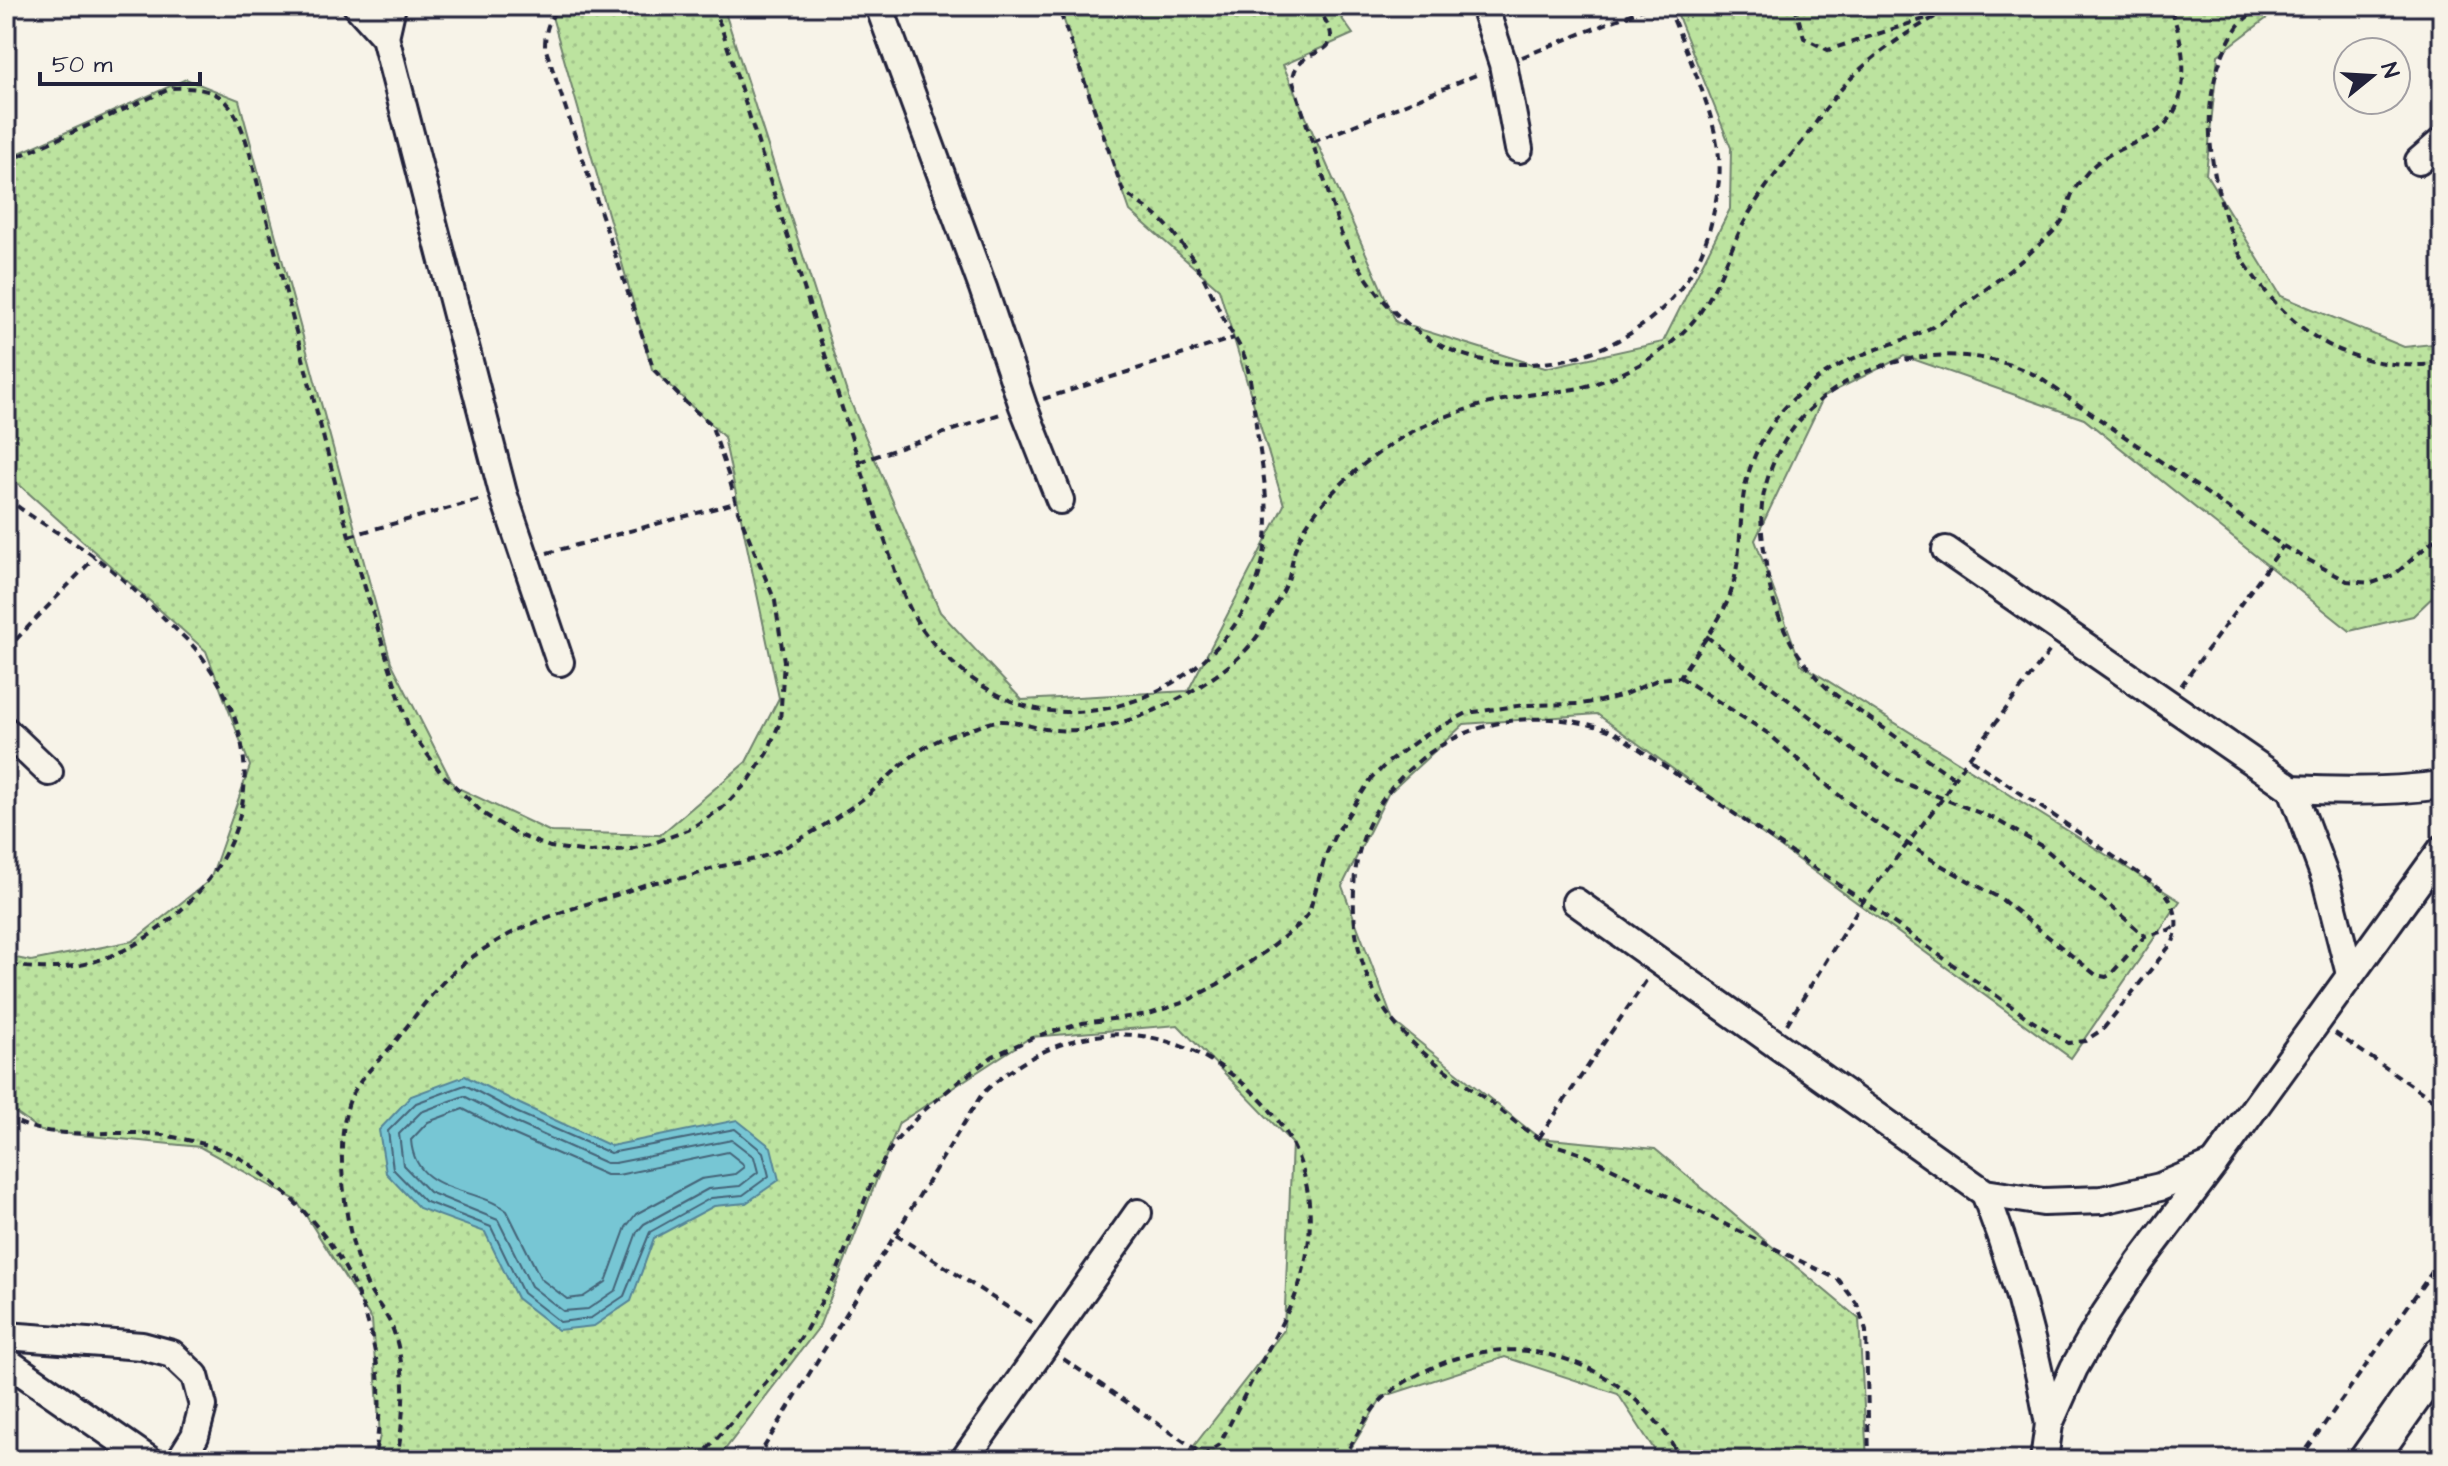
<svg xmlns="http://www.w3.org/2000/svg" width="2448" height="1466" viewBox="0 0 2448 1466" font-family="'Architects Daughter',sans-serif">
<style>
.grass{fill:url(#grass-dots);stroke:#6f826d;stroke-width:2}
.water{fill:#77c6d4;stroke:#558497;stroke-width:2}
.lines{fill:none;stroke-linecap:round;stroke-linejoin:round}
.shore{stroke:#446478;stroke-width:2}
.minor-casing{stroke:#22223b;stroke-width:32}
.secondary-casing{stroke:#22223b;stroke-width:42}
.path{stroke:#22223b;stroke-width:4;stroke-dasharray:8 6;stroke-linecap:butt}
.minor{stroke:#f7f3e8;stroke-width:26}
.secondary{stroke:#f7f3e8;stroke-width:36}
</style>
<defs>
<pattern id="grass-dots" width="8" height="8" patternUnits="userSpaceOnUse" patternTransform="scale(2)"><rect width="8" height="8" fill="#bce39f"/><path d="M2 2h.1M6 6h.1" fill="none" stroke="#a1c28a" stroke-width="1.8" stroke-linecap="round"/></pattern>
</defs>
<rect width="100%" height="100%" fill="#f7f3e8"/>
<filter id="ink" filterUnits="userSpaceOnUse"><feTurbulence type="fractalNoise" baseFrequency=".0125" numOctaves="2"/><feDisplacementMap in="SourceGraphic" scale="16" xChannelSelector="R" yChannelSelector="G"/><feConvolveMatrix kernelMatrix="1 2 1 2 8 2 1 2 1" color-interpolation-filters="sRGB"/></filter>
<g filter="url(#ink)">
<!-- grass -->
<path class="grass" d="M 571,6 L 723,6 L 848,396 L 940,612 L 1022,700 L 1188,691 L 1284,505 L 1219,289 L 1130,211 L 1059,6 L 1333,6 L 1353,34 L 1283,65 L 1396,322 L 1545,368 L 1663,342 L 1730,209 L 1731,148 L 1674,6 L 2283,6 L 2218,55 L 2206,174 L 2281,296 L 2404,347 L 2442,343 L 2442,588 L 2413,616 L 2350,631 L 2084,419 L 1904,356 L 1824,396 L 1755,540 L 1801,664 L 2180,901 L 2071,1058 L 1597,714 L 1464,724 L 1388,794 L 1342,886 L 1393,1021 L 1539,1138 L 1655,1149 L 1859,1319 L 1867,1460 L 1661,1460 L 1618,1394 L 1505,1357 L 1382,1397 L 1344,1460 L 1183,1460 L 1284,1330 L 1292,1143 L 1178,1025 L 1031,1037 L 899,1123 L 819,1327 L 717,1460 L 374,1460 L 380,1436 L 372,1320 L 296,1200 L 200,1147 L 41,1131 L 6,1106 L 6,956 L 31,961 L 133,941 L 210,880 L 250,766 L 206,651 L 6,473 L 6,159 L 186,79 L 239,100 L 391,662 L 454,786 L 551,832 L 660,835 L 746,762 L 779,698 L 724,437 L 652,369 L 551,13 Z"/>
<!-- water -->
<path class="water" d="M 465,1076 L 520,1104 L 611,1146 L 737,1120 L 771,1147 L 779,1180 L 746,1203 L 714,1206 L 654,1238 L 631,1301 L 594,1326 L 558,1330 L 517,1298 L 485,1232 L 419,1208 L 386,1173 L 379,1130 L 411,1096 Z"/>
<g class="lines">
<!-- shore -->
<g class="shore">
<path d="M 465,1085 L 516,1112 L 610,1153 L 735,1129 L 763,1152 L 769,1176 L 743,1195 L 711,1198 L 650,1232 L 624,1296 L 591,1318 L 560,1322 L 523,1293 L 491,1227 L 424,1201 L 393,1169 L 388,1131 L 416,1103 Z"/>
<path d="M 464,1096 L 512,1121 L 606,1163 L 615,1163 L 732,1140 L 754,1157 L 758,1172 L 740,1186 L 708,1189 L 644,1224 L 637,1232 L 616,1290 L 588,1309 L 563,1311 L 531,1286 L 498,1220 L 429,1192 L 403,1165 L 399,1134 L 421,1112 Z"/>
<path d="M 463,1109 L 508,1132 L 606,1175 L 618,1175 L 728,1152 L 742,1163 L 744,1167 L 735,1174 L 701,1179 L 636,1214 L 626,1227 L 606,1282 L 583,1297 L 567,1299 L 541,1279 L 507,1211 C 474,1185 415,1195 411,1140 L 428,1122 Z"/>
</g>
<!-- minor casing -->
<g class="minor-casing">
<g id="minor">
<path d="M 357,6 L 385,37 L 503,493 L 560,662"/>
<path d="M 879,6 L 983,288 L 1023,406 L 1060,500"/>
<path d="M 1484,6 L 1503,64 L 1519,149"/>
<path d="M 385,37 L 392,6"/>
<path d="M 2419,161 L 2442,141"/>
<path d="M 1946,550 L 2292,789 C 2343,792 2391,792 2442,785"/>
<path d="M 6,731 L 49,772"/>
<path d="M 2292,789 L 2326,880 L 2350,974"/>
<path d="M 1576,902 L 1985,1193 L 2043,1202 L 2102,1200 L 2160,1187 L 2214,1164"/>
<path d="M 1985,1193 C 2014,1268 2035,1344 2049,1424"/>
<path d="M 6,1336 L 142,1346 L 172,1354 L 195,1376 L 203,1406 L 195,1436 L 180,1460"/>
<path d="M 6,1361 L 149,1460"/>
<path d="M 964,1460 L 1138,1213"/>
<path d="M 2044,1460 L 2049,1424 L 2074,1368 L 2105,1314 L 2140,1262 L 2214,1164 L 2442,849"/>
</g>
</g>
<!-- secondary casing -->
<g class="secondary-casing">
<path id="secondary" d="M 2368,1460 L 2442,1355"/>
</g>
<!-- path -->
<g class="path">
<path d="M 711,6 L 721,26 C 764,162 807,298 850,433 C 862,472 874,509 887,547 C 897,576 905,605 922,629 C 948,665 993,700 1037,709 C 1122,725 1213,676 1249,600 C 1277,543 1266,491 1257,432 C 1254,410 1252,386 1247,365 C 1244,351 1234,337 1227,325 C 1214,301 1204,274 1188,252 C 1179,241 1170,227 1159,218 C 1148,208 1135,201 1123,191 L 1058,6"/>
<path d="M 1316,6 C 1321,14 1330,25 1331,35 C 1333,59 1294,47 1293,81 L 1341,233 C 1361,274 1388,315 1429,339 C 1516,391 1638,359 1691,273 C 1708,246 1715,211 1719,180 C 1725,131 1686,52 1668,6"/>
<path d="M 1795,6 L 1804,38 L 1828,50 L 1930,17"/>
<path d="M 2261,6 C 2254,12 2244,19 2238,26 C 2199,84 2206,153 2225,215 C 2230,230 2235,246 2243,260 C 2259,286 2283,314 2308,332 C 2346,360 2396,370 2442,363"/>
<path d="M 1522,57 L 1651,6"/>
<path d="M 1313,142 L 1481,73"/>
<path d="M 6,162 L 172,88 C 225,86 234,103 249,150 L 349,536 L 409,729 L 441,773 L 484,814 L 516,834 L 550,847 L 590,852 L 631,849 L 651,844 L 688,830 L 721,809 L 748,782 L 767,753 L 780,722 L 784,661 L 775,601 L 738,511 L 728,474 L 711,424 L 686,403 L 654,370 L 545,47 C 545,30 549,18 560,6"/>
<path d="M 1043,399 L 1234,338"/>
<path d="M 859,462 L 1000,414"/>
<path d="M 6,497 C 34,521 67,536 96,558 C 121,576 142,598 164,618 C 177,631 191,642 202,657 C 264,741 259,836 183,908 C 133,956 75,978 6,964"/>
<path d="M 349,536 L 482,499"/>
<path d="M 547,553 L 735,503"/>
<path d="M 1706,636 L 1853,750 L 1899,781 L 1995,819 L 2043,847 L 2145,936"/>
<path d="M 6,650 L 95,557"/>
<path d="M 1680,677 L 1769,734 L 1835,792 L 1870,819 L 1937,863 L 2001,899 L 2096,975 L 2106,977 L 2110,975 L 2145,936 L 2169,930 L 2177,925"/>
<path d="M 2181,686 L 2283,546"/>
<path d="M 1954,778 C 1924,757 1895,736 1865,715 C 1852,706 1837,697 1826,687 C 1813,675 1801,659 1792,644 C 1778,619 1769,592 1766,564 C 1763,542 1759,520 1763,498 C 1785,375 1932,323 2037,376 L 2283,546 L 2347,581 L 2372,583 L 2394,575 L 2442,533"/>
<path d="M 1787,1024 L 1863,901 L 1943,798 L 1954,778 L 2051,649"/>
<path d="M 2335,1033 L 2442,1106"/>
<path d="M 6,1116 C 54,1146 113,1126 168,1136 C 189,1140 212,1145 232,1154 C 252,1163 270,1180 286,1194 C 362,1263 393,1360 374,1460"/>
<path d="M 1539,1138 L 1648,978"/>
<path d="M 896,1235 L 1032,1323"/>
<path d="M 397,1460 C 404,1418 408,1368 392,1327 C 386,1312 374,1300 367,1285 C 346,1241 331,1139 352,1095 C 363,1073 384,1057 398,1038 C 413,1019 427,999 444,981 C 493,933 552,914 616,895 C 628,891 639,886 651,883 C 663,880 675,880 687,877 C 699,874 710,868 722,866 C 743,862 760,859 780,850 C 809,835 837,818 863,799 C 885,782 904,759 929,745 C 947,735 967,731 986,724 C 1006,716 1025,726 1045,729 C 1088,735 1137,721 1174,701 C 1199,688 1235,665 1252,643 C 1260,634 1265,623 1271,612 C 1277,602 1284,591 1288,580 C 1292,568 1292,556 1297,544 C 1311,507 1355,469 1387,447 C 1428,419 1474,405 1523,396 C 1543,392 1563,392 1583,387 C 1618,378 1652,361 1679,336 C 1717,301 1722,264 1745,221 C 1760,192 1781,167 1802,142 C 1814,126 1825,108 1838,93 C 1868,56 1913,28 1955,6"/>
<path d="M 698,1460 L 787,1358 L 806,1330 L 835,1277 L 873,1179 L 894,1143 L 922,1112 L 957,1083 L 993,1056 L 1037,1036 L 1083,1023 L 1149,1014 L 1185,1002 L 1218,984 L 1266,951 L 1300,924 L 1309,913 L 1325,857 L 1334,837 L 1371,779 L 1387,763 L 1425,735 L 1467,713 L 1524,705 L 1580,704 L 1600,701 L 1621,696 L 1659,679 L 1680,677 C 1696,650 1719,625 1730,595 C 1741,563 1739,532 1743,499 C 1747,467 1761,437 1781,412 C 1803,386 1833,366 1864,354 C 1892,343 1923,335 1947,318 C 1977,296 2006,275 2033,250 C 2042,242 2051,235 2059,225 C 2067,215 2067,204 2073,192 C 2077,184 2085,175 2091,168 C 2110,150 2133,146 2154,133 C 2195,108 2186,43 2169,6"/>
<path d="M 756,1460 L 982,1094 C 1058,1023 1152,1013 1235,1077 C 1309,1133 1327,1215 1294,1299 L 1219,1445 L 1204,1455 L 1062,1358"/>
<path d="M 1342,1460 C 1353,1443 1362,1423 1374,1408 C 1389,1390 1413,1376 1434,1367 C 1528,1323 1636,1369 1681,1460"/>
<path d="M 1869,1460 L 1866,1331 L 1857,1304 L 1839,1280 C 1770,1246 1702,1213 1633,1179 C 1617,1171 1600,1162 1584,1155 C 1569,1149 1552,1145 1538,1138 C 1521,1128 1506,1114 1490,1102 C 1454,1076 1415,1052 1389,1016 C 1362,979 1352,935 1354,890 C 1355,838 1379,793 1420,760 C 1475,716 1549,708 1614,732 L 1863,901 L 2032,1021 L 2068,1043 L 2085,1041 L 2103,1029 L 2173,942 C 2180,922 2176,906 2163,890 L 1969,758"/>
<path d="M 2299,1460 L 2442,1258"/>
</g>
<!-- minor -->
<use href="#minor" class="minor"/>
<!-- secondary -->
<use href="#secondary" class="secondary"/>
</g>
</g>
<!-- margin -->
<rect width="2448" height="1466" fill="none" stroke="#f7f3e8" stroke-width="32"/>
<rect x="16" y="16" width="2416" height="1434" fill="none" stroke="#22223b" stroke-width="3" filter="url(#ink)"/>
<!-- north arrow -->
<g transform="translate(2372 76) rotate(72)"><circle r="38" fill="#f7f3e8" stroke="#a29fa3" stroke-width="2"/>
<path d="M0-6L14 30L0 20L-14 30Z" fill="#22223b"/>
<text y="-12" font-size="22" font-weight="bold" text-anchor="middle" fill="#22223b">N</text>
</g>
<!-- scale -->
<path d="M40 72v12h160v-12" fill="none" stroke="#22223b" stroke-width="4"/>
<text x="52" y="72" font-size="24" fill="#22223b" stroke="#f7f3e8" stroke-width="6" paint-order="stroke">50 m</text>
</svg>
